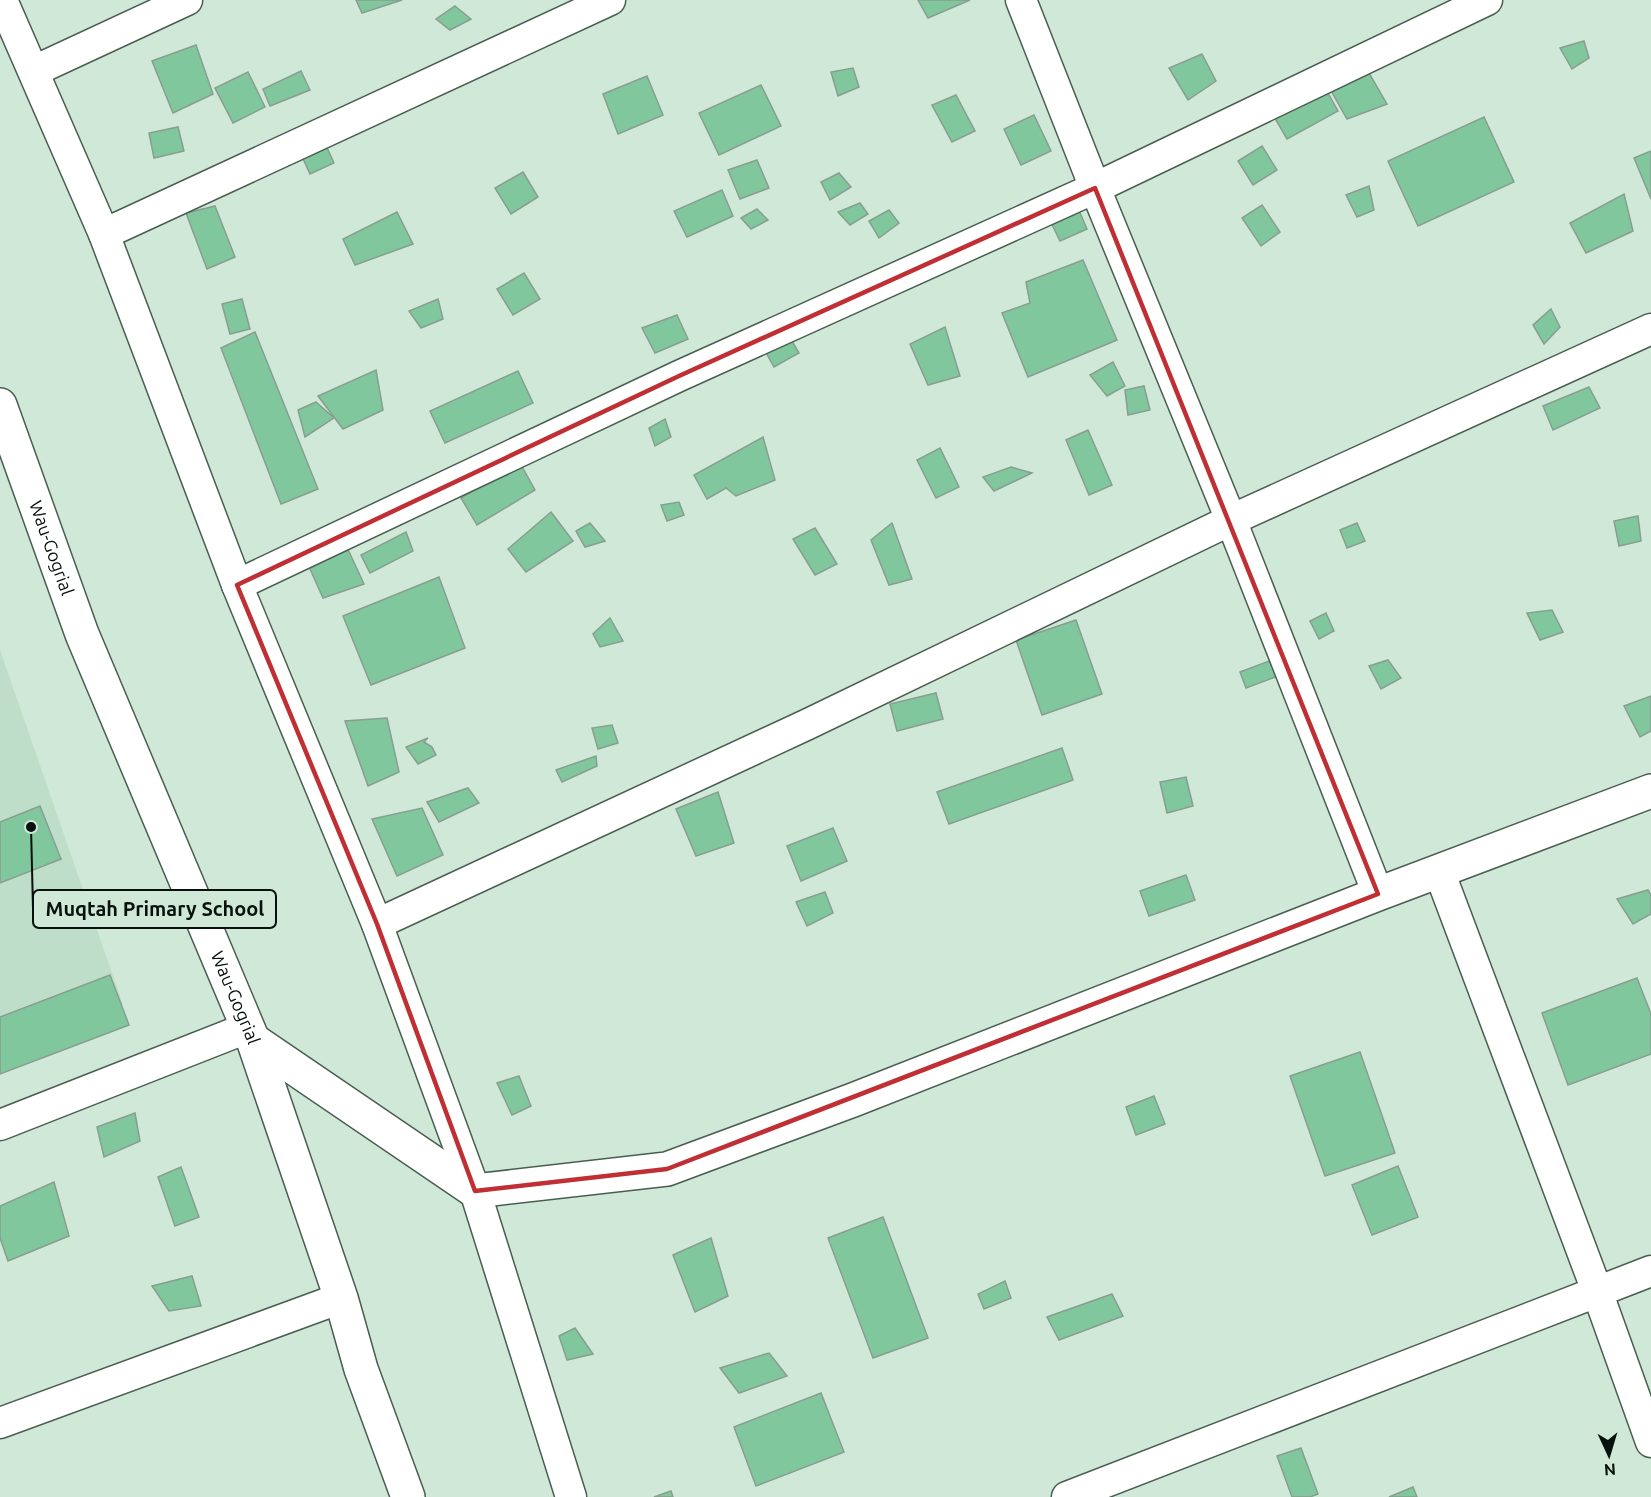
<svg xmlns="http://www.w3.org/2000/svg" width="1651" height="1497" viewBox="0 0 1651 1497" font-family="Ubuntu,sans-serif">
<style>
.built{fill:#bedec9}
.building{fill:#81c79d;stroke:#889e8f;stroke-width:1.5}
.lines{fill:none;stroke-linecap:round;stroke-linejoin:round}
.street-casing{stroke:#495e50;stroke-width:33}
.secondary-casing{stroke:#495e50;stroke-width:36}
.primary-casing{stroke:#495e50;stroke-width:36}
.street{stroke:#fff;stroke-width:30}
.secondary{stroke:#fff;stroke-width:33}
.primary{stroke:#fff;stroke-width:33}
.marked{fill:none;stroke:#bf2f34;stroke-width:4.5;stroke-linejoin:round}
.labels{text-anchor:middle;stroke-width:4.5;stroke-linejoin:round;paint-order:stroke}
.street-label{font-size:18px;fill:#09110c;stroke:#cfe8d7}
.leader{fill:none;stroke:#09110c;stroke-width:2}
.callout-dot{fill:#09110c;stroke:#cfe8d7;stroke-width:2}
.callout{fill:#cfe8d7;stroke:#09110c;stroke-width:2}
.callout-label{font-size:20px;text-anchor:middle;font-weight:bold;fill:#09110c}
</style>
<rect width="100%" height="100%" fill="#cfe8d7"/>
<!-- built -->
<path class="built" d="M 0,650 L 123,1005 L 0,1053 Z"/>
<!-- building -->
<g class="building">
<path d="M 356,0 L 402,0 L 362,13 Z"/>
<path d="M 918,0 L 970,0 L 928,18 Z"/>
<path d="M 455,6 L 471,19 L 450,30 L 436,19 Z"/>
<path d="M 1584,41 L 1589,58 L 1572,69 L 1560,48 Z"/>
<path d="M 196,45 L 213,94 L 173,113 L 152,61 Z"/>
<path d="M 1202,54 L 1216,81 L 1188,100 L 1169,68 Z"/>
<path d="M 1362,61 L 1387,104 L 1347,119 L 1325,80 Z"/>
<path d="M 853,68 L 859,87 L 838,96 L 831,72 Z"/>
<path d="M 301,71 L 310,90 L 270,106 L 263,89 Z"/>
<path d="M 248,72 L 265,107 L 233,123 L 215,88 Z"/>
<path d="M 647,76 L 663,115 L 618,134 L 603,94 Z"/>
<path d="M 761,85 L 781,126 L 719,155 L 699,113 Z"/>
<path d="M 1324,86 L 1338,111 L 1287,139 L 1273,115 Z"/>
<path d="M 956,95 L 975,131 L 952,142 L 932,105 Z"/>
<path d="M 1034,115 L 1051,151 L 1021,165 L 1004,129 Z"/>
<path d="M 1484,117 L 1514,182 L 1418,226 L 1388,161 Z"/>
<path d="M 178,127 L 184,151 L 154,158 L 149,133 Z"/>
<path d="M 324,141 L 334,163 L 310,174 L 300,152 Z"/>
<path d="M 1262,146 L 1277,170 L 1253,185 L 1238,161 Z"/>
<path d="M 1651,151 L 1651,199 L 1634,158 Z"/>
<path d="M 757,160 L 769,188 L 740,199 L 728,170 Z"/>
<path d="M 523,172 L 538,197 L 511,214 L 495,188 Z"/>
<path d="M 839,173 L 851,187 L 830,200 L 821,182 Z"/>
<path d="M 1369,186 L 1374,210 L 1357,217 L 1346,195 Z"/>
<path d="M 722,190 L 733,216 L 687,237 L 674,211 Z"/>
<path d="M 1624,194 L 1633,231 L 1586,253 L 1570,223 Z"/>
<path d="M 1075,201 L 1087,229 L 1060,241 L 1047,214 Z"/>
<path d="M 860,203 L 868,214 L 850,225 L 838,212 Z"/>
<path d="M 1262,205 L 1280,232 L 1261,246 L 1242,218 Z"/>
<path d="M 215,206 L 235,257 L 207,269 L 186,213 Z"/>
<path d="M 757,209 L 768,220 L 751,229 L 741,218 Z"/>
<path d="M 889,210 L 899,223 L 879,238 L 869,221 Z"/>
<path d="M 397,212 L 413,244 L 355,265 L 343,239 Z"/>
<path d="M 1083,260 L 1117,340 L 1028,377 L 1002,313 L 1030,303 L 1026,282 Z"/>
<path d="M 524,273 L 540,299 L 513,315 L 497,289 Z"/>
<path d="M 242,299 L 250,329 L 230,334 L 222,304 Z"/>
<path d="M 438,299 L 443,319 L 421,328 L 409,311 Z"/>
<path d="M 1551,309 L 1560,327 L 1544,344 L 1533,325 Z"/>
<path d="M 677,315 L 688,339 L 655,353 L 642,328 Z"/>
<path d="M 945,327 L 960,376 L 928,385 L 910,344 Z"/>
<path d="M 785,329 L 799,353 L 774,367 L 760,342 Z"/>
<path d="M 255,332 L 318,489 L 281,504 L 221,348 Z"/>
<path d="M 1113,362 L 1125,386 L 1107,396 L 1090,375 Z"/>
<path d="M 376,370 L 383,410 L 343,429 L 318,396 Z"/>
<path d="M 518,371 L 533,403 L 445,443 L 430,411 Z"/>
<path d="M 1144,386 L 1150,410 L 1128,415 L 1125,390 Z"/>
<path d="M 1589,387 L 1600,408 L 1553,430 L 1543,406 Z"/>
<path d="M 316,402 L 334,418 L 305,437 L 298,410 Z"/>
<path d="M 665,419 L 671,437 L 655,446 L 649,428 Z"/>
<path d="M 1088,430 L 1112,485 L 1089,495 L 1066,440 Z"/>
<path d="M 763,437 L 775,480 L 736,496 L 726,488 L 707,499 L 694,475 Z"/>
<path d="M 940,448 L 959,487 L 936,498 L 917,460 Z"/>
<path d="M 520,463 L 535,490 L 477,525 L 461,498 Z"/>
<path d="M 1011,467 L 1032,473 L 994,491 L 983,477 Z"/>
<path d="M 679,502 L 684,515 L 667,521 L 661,505 Z"/>
<path d="M 551,512 L 573,541 L 526,572 L 508,549 Z"/>
<path d="M 1638,516 L 1641,541 L 1619,546 L 1614,521 Z"/>
<path d="M 590,523 L 605,541 L 585,547 L 576,531 Z"/>
<path d="M 892,523 L 912,579 L 889,585 L 871,540 Z"/>
<path d="M 1357,523 L 1365,541 L 1347,548 L 1340,530 Z"/>
<path d="M 815,528 L 837,564 L 815,575 L 793,539 Z"/>
<path d="M 406,532 L 413,551 L 370,573 L 361,555 Z"/>
<path d="M 345,543 L 364,584 L 323,598 L 306,560 Z"/>
<path d="M 439,577 L 465,648 L 371,685 L 343,616 Z"/>
<path d="M 1552,610 L 1563,632 L 1540,640 L 1527,613 Z"/>
<path d="M 1326,613 L 1334,631 L 1319,639 L 1310,621 Z"/>
<path d="M 610,618 L 623,641 L 600,647 L 593,634 Z"/>
<path d="M 1076,620 L 1102,694 L 1042,715 L 1016,640 Z"/>
<path d="M 1272,660 L 1278,676 L 1246,688 L 1240,672 Z"/>
<path d="M 1388,660 L 1401,678 L 1381,689 L 1369,666 Z"/>
<path d="M 936,693 L 943,719 L 897,731 L 890,704 Z"/>
<path d="M 1651,696 L 1651,731 L 1640,737 L 1624,706 Z"/>
<path d="M 387,718 L 399,772 L 368,786 L 345,721 Z"/>
<path d="M 612,725 L 618,743 L 598,749 L 592,728 Z"/>
<path d="M 428,738 L 424,742 L 432,747 L 436,755 L 418,764 L 406,747 Z"/>
<path d="M 1062,748 L 1073,780 L 949,824 L 937,792 Z"/>
<path d="M 596,756 L 597,766 L 562,782 L 556,770 Z"/>
<path d="M 1186,777 L 1193,806 L 1167,813 L 1160,782 Z"/>
<path d="M 468,788 L 479,803 L 439,822 L 427,802 Z"/>
<path d="M 718,792 L 734,843 L 696,856 L 676,809 Z"/>
<path d="M 40,806 L 61,859 L 0,883 L 0,822 Z"/>
<path d="M 422,808 L 443,855 L 397,876 L 372,819 Z"/>
<path d="M 833,828 L 847,861 L 801,881 L 787,846 Z"/>
<path d="M 1186,875 L 1195,900 L 1149,916 L 1140,891 Z"/>
<path d="M 1648,890 L 1651,895 L 1651,914 L 1633,924 L 1617,899 Z"/>
<path d="M 825,892 L 833,913 L 807,926 L 796,902 Z"/>
<path d="M 110,975 L 129,1025 L 0,1074 L 0,1017 Z"/>
<path d="M 1637,978 L 1651,1014 L 1651,1054 L 1568,1085 L 1542,1013 Z"/>
<path d="M 1360,1052 L 1395,1153 L 1325,1176 L 1290,1076 Z"/>
<path d="M 519,1076 L 531,1106 L 512,1115 L 497,1083 Z"/>
<path d="M 1154,1096 L 1165,1124 L 1136,1135 L 1126,1107 Z"/>
<path d="M 135,1113 L 140,1141 L 104,1157 L 97,1127 Z"/>
<path d="M 1398,1166 L 1418,1217 L 1372,1235 L 1352,1185 Z"/>
<path d="M 181,1167 L 199,1217 L 175,1226 L 158,1177 Z"/>
<path d="M 54,1182 L 69,1236 L 8,1261 L 0,1238 L 0,1206 Z"/>
<path d="M 883,1217 L 928,1338 L 873,1358 L 828,1238 Z"/>
<path d="M 711,1238 L 728,1296 L 695,1312 L 673,1255 Z"/>
<path d="M 192,1276 L 201,1306 L 169,1311 L 152,1286 Z"/>
<path d="M 1005,1281 L 1011,1298 L 984,1309 L 978,1294 Z"/>
<path d="M 1112,1294 L 1123,1316 L 1059,1340 L 1047,1317 Z"/>
<path d="M 575,1328 L 593,1354 L 567,1360 L 559,1336 Z"/>
<path d="M 769,1353 L 787,1376 L 739,1393 L 720,1368 Z"/>
<path d="M 821,1393 L 844,1452 L 756,1486 L 734,1427 Z"/>
<path d="M 1301,1448 L 1318,1494 L 1310,1497 L 1292,1497 L 1277,1456 Z"/>
<path d="M 1413,1487 L 1417,1497 L 1389,1497 Z"/>
<path d="M 671,1491 L 673,1497 L 654,1497 Z"/>
</g>
<g class="lines">
<!-- street casing -->
<g class="street-casing">
<g id="street">
<path d="M 2,0 L 104,234 L 237,585 L 377,924 L 475,1191 L 571,1497"/>
<path d="M 1021,0 L 1095,188 L 1231,520 L 1378,894"/>
<path d="M 34,71 L 187,0"/>
<path d="M 104,234 L 610,0"/>
<path d="M 237,585 L 679,376 L 1095,188 L 1487,0"/>
<path d="M 1439,871 L 1597,1291 L 1651,1442"/>
<path d="M 377,924 L 806,725 L 1231,520 L 1651,329"/>
<path d="M 0,1125 L 247,1028"/>
<path d="M 0,1423 L 341,1298"/>
<path d="M 1067,1497 L 1651,1271"/>
</g>
</g>
<!-- secondary casing -->
<g class="secondary-casing">
<path id="secondary" d="M 253,1040 L 475,1191 L 667,1169 L 853,1100 L 1378,894 L 1651,791"/>
</g>
<!-- primary casing -->
<g class="primary-casing">
<g id="primary">
<path id="s1" d="M 0,405 L 82,634 L 253,1040 L 341,1298 L 361,1369 L 408,1497"/>
</g>
</g>
<!-- street -->
<use href="#street" class="street"/>
<!-- secondary -->
<use href="#secondary" class="secondary"/>
<!-- primary -->
<use href="#primary" class="primary"/>
</g>
<!-- marked area -->
<path class="marked" d="M 1095,188 L 1378,894 L 667,1169 L 475,1191 L 377,924 L 237,585 L 679,376 Z"/>
<g class="labels">
<!-- street labels -->
<g class="street-label">
<text dy="6" stroke="none"><textPath href="#s1" startOffset="152">Wau-Gogrial</textPath></text>
<text dy="6" stroke="none"><textPath href="#s1" startOffset="638">Wau-Gogrial</textPath></text>
</g>
</g>
<!-- callouts -->
<path class="leader" d="M31 827L33 909"/>
<circle class="callout-dot" cx="31" cy="827" r="6"/>
<rect class="callout" x="33" y="890" width="243" height="38" rx="6"/>
<g class="callout-label">
<text x="155" y="916">Muqtah Primary School</text>
</g>
<!-- north arrow -->
<g transform="translate(1609 1455) rotate(176)" stroke="#cfe8d7" stroke-width="4.5" paint-order="stroke">
<path d="M0-4.5L10 22L0 15L-10 22Z" fill="#09110c"/>
<text y="-9" font-size="16" font-weight="bold" text-anchor="middle" fill="#09110c">N</text>
</g>
</svg>
